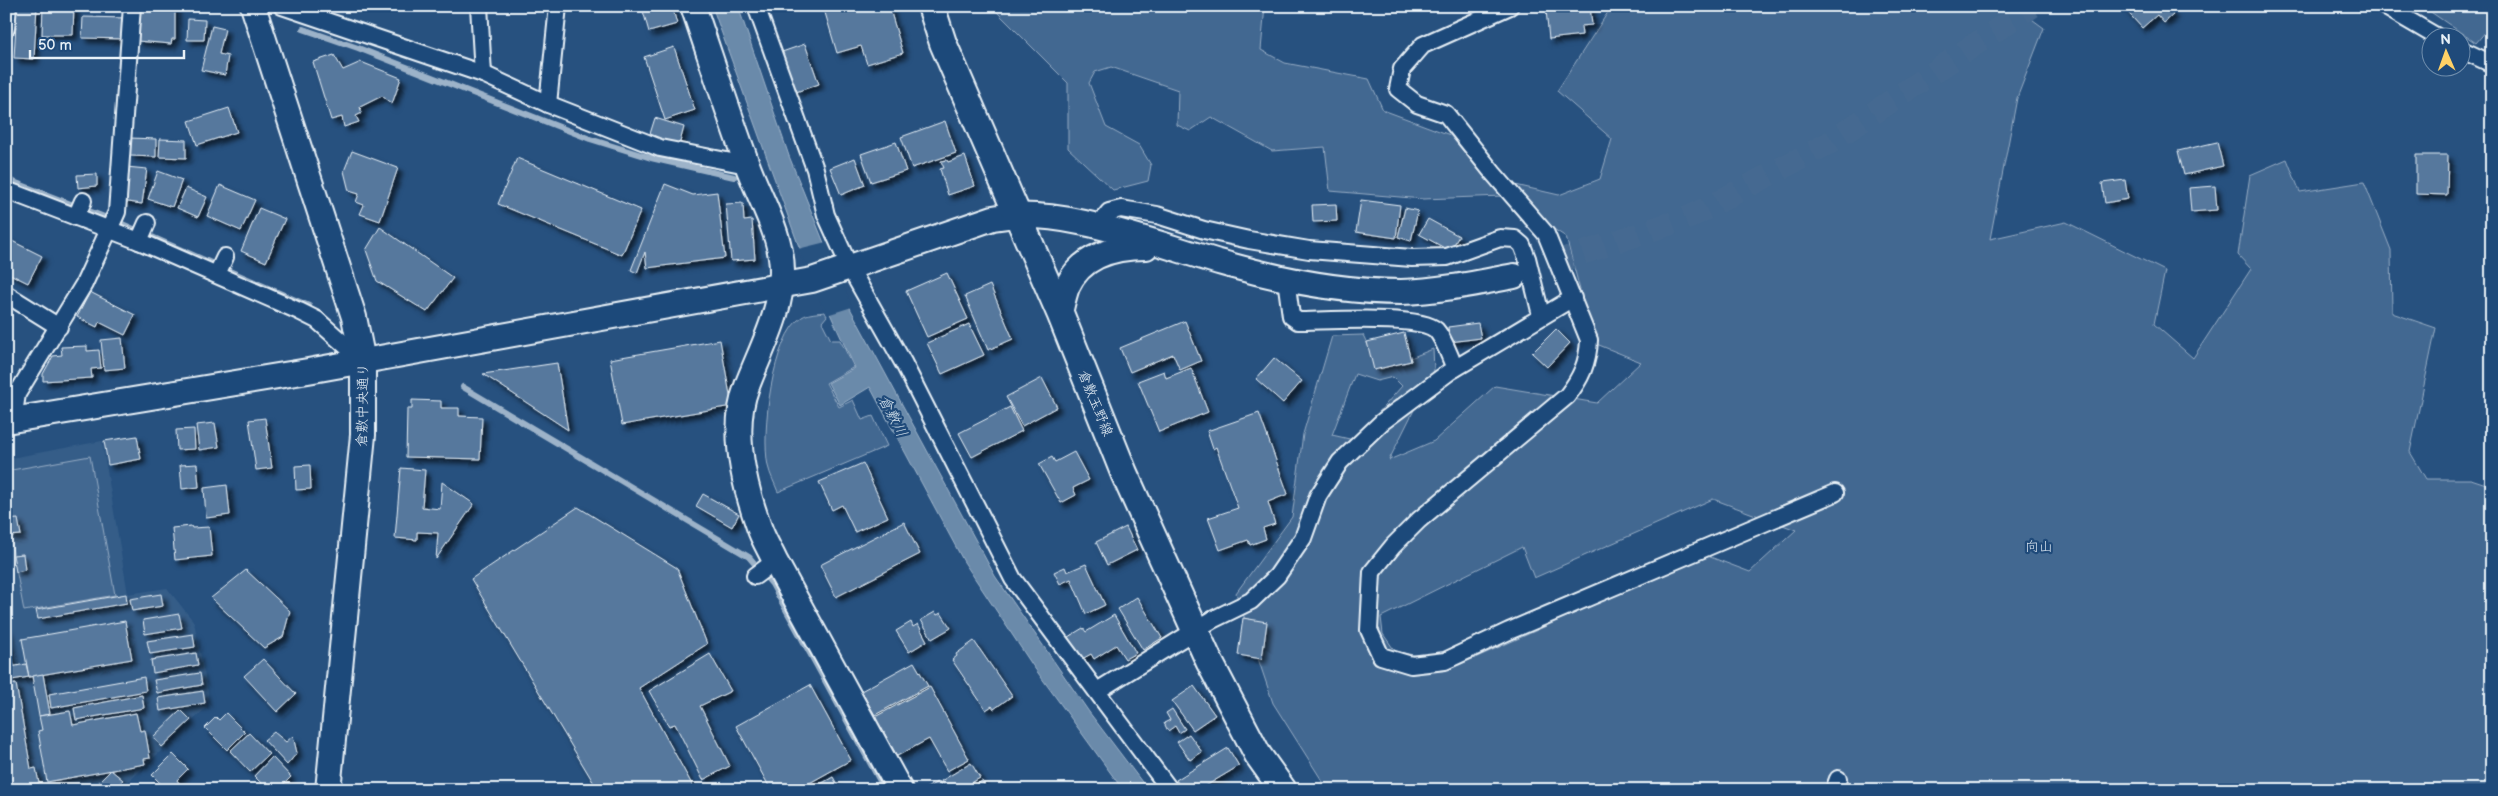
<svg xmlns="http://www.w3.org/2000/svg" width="2498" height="796" viewBox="0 0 2498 796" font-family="'Balsamiq Sans','Klee One',sans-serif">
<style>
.built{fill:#355d88}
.green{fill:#436891;stroke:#96acc4;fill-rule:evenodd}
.water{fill:#6b8aaa;stroke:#9db3c9}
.pier{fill:#27517f}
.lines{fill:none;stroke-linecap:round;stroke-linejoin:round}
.stream{stroke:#9db3c9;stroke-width:6}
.building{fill:#57789d;stroke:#e8f1f8;filter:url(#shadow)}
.secondary-tunnel{stroke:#446991;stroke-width:24;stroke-dasharray:24 12;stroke-linecap:butt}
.street-casing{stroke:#e8f1f8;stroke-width:20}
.secondary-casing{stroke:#e8f1f8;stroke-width:28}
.primary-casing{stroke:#e8f1f8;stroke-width:30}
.street{stroke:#1f4a7a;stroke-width:16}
.secondary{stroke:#1f4a7a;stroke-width:24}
.primary{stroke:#1f4a7a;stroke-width:26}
.labels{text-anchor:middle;stroke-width:4.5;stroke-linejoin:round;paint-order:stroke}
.street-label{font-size:14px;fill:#e8f1f8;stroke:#1f4a7a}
.park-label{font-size:14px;fill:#d8e3ee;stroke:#1f4a7a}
.water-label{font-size:15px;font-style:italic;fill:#d5e2ec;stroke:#1f4a7a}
</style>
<defs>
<filter id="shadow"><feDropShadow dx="4.5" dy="4.5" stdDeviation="2.5" flood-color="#0009"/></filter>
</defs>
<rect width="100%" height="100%" fill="#27517f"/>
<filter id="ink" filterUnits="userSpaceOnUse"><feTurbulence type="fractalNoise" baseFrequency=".02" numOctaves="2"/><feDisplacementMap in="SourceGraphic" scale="10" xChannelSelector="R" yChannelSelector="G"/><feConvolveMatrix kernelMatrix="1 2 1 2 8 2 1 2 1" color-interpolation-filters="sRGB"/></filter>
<g filter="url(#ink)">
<!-- built -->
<path class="built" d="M 102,441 L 128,594 L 167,588 L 194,622 L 208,692 L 207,707 L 120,790 L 6,790 L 6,459 Z"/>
<!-- green -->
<g class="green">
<path d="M 991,6 L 1265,6 L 1261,50 L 1285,63 L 1369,79 L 1383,110 L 1450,135 L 1485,178 L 1559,195 L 1600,179 L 1612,139 L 1557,91 L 1612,6 L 2014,6 L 2044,28 L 2017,98 L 1990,239 L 2066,222 L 2165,271 L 2154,324 L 2193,358 L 2251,269 L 2238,255 L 2250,175 L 2287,159 L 2300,192 L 2364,182 L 2391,250 L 2392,313 L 2436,328 L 2410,452 L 2426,479 L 2471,479 L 2492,486 L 2492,790 L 1328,790 L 1273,703 L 1236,593 L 1292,517 L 1303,434 L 1332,336 L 1363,335 L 1380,370 L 1433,349 L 1434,370 L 1389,460 L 1434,441 L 1495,386 L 1597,403 L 1641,362 L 1594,343 L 1566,237 L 1503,196 L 1423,199 L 1330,191 L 1325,147 L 1272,151 L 1211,117 L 1190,131 L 1177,125 L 1178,90 L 1111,67 L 1095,72 L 1089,83 L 1106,127 L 1139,145 L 1151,165 L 1148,181 L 1113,190 L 1068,148 L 1068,83 ZM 1355,374 L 1377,381 L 1393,377 L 1402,386 L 1354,440 L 1332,435 ZM 1713,499 L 1796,530 L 1750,572 L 1705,555 L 1459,665 L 1395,651 L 1383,634 L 1381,617 L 1522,547 L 1534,578 Z"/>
<path d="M 2422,6 L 2492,6 L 2492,24 L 2476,43 Z"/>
<path d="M 825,312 L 827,316 L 822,322 L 831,340 L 840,340 L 854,367 L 826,383 L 839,407 L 853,400 L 862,420 L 873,416 L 887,446 L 778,492 C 775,484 770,475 768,466 C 761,434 772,335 802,317 C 808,313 818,313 825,312 Z"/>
<path d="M 90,456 L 115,595 L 24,611 L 6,516 L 6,471 Z"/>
</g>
<!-- water -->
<path class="water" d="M 712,6 L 738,6 L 789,156 L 851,310 L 995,576 L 1089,712 L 1148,790 L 1123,790 L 1033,666 L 964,562 L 870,387 L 840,405 L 828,383 L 855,368 L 798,244 Z"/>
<!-- pier -->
<path class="pier" d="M 826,242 L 852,307 L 827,315 L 798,249 Z"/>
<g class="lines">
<!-- stream -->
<g class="stream">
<path d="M 303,29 L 358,48 L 590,139 L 651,158 L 734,177"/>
<path d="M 6,179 L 120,223 L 309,306"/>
<path d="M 463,387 L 749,557 L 772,584 L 885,790"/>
</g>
</g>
<!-- building -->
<g class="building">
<path d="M 17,6 L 37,6 L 34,59 L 14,58 Z"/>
<path d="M 43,6 L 74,6 L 73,35 L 42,35 Z"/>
<path d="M 138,6 L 175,6 L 175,39 L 172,39 L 171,44 L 137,41 Z"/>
<path d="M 646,6 L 672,6 L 677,24 L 649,32 L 643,11 Z"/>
<path d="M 823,6 L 889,6 L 903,53 L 867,64 L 861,46 L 837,53 Z"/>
<path d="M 1590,6 L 1592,25 L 1581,26 L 1582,35 L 1549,39 L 1546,10 Z"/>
<path d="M 2166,6 L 2173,15 L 2164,23 L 2157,15 L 2142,28 L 2123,7 Z"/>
<path d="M 83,17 L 127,18 L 126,39 L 82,38 Z"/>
<path d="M 188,19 L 205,20 L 204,40 L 187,40 Z"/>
<path d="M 212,26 L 225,29 L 219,54 L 228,56 L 225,75 L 201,70 Z"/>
<path d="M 2492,30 L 2492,45 L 2485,42 Z"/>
<path d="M 805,44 L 819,84 L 796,92 L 782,52 Z"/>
<path d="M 674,47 L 695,110 L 665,120 L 644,57 Z"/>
<path d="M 334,55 L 343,70 L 361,62 L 401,78 L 392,104 L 382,96 L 360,107 L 362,113 L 356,116 L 359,122 L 344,127 L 342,117 L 331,120 L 313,62 Z"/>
<path d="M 229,108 L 237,132 L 197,145 L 189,121 Z"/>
<path d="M 655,118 L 684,127 L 679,146 L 649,137 Z"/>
<path d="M 945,121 L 956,153 L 912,168 L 901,137 Z"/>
<path d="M 130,138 L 156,139 L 156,157 L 130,156 Z"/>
<path d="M 160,139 L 186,140 L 186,158 L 159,157 Z"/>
<path d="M 896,142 L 906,171 L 871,182 L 861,154 Z"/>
<path d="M 2217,142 L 2223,166 L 2184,175 L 2178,151 Z"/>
<path d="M 352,151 L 398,168 L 380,221 L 360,214 L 364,205 L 356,202 L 359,194 L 349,191 L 344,171 Z"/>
<path d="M 2416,155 L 2448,155 L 2447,195 L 2416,194 Z"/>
<path d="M 965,156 L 975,186 L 948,195 L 940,169 L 944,168 L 941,161 L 947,160 L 948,162 Z"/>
<path d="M 517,158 L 641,210 L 622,255 L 498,204 Z"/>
<path d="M 855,158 L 865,185 L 841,195 L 830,168 Z"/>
<path d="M 126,167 L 147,169 L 142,204 L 121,201 Z"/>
<path d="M 158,171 L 182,180 L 172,207 L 148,199 Z"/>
<path d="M 97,174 L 97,186 L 78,188 L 77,175 Z"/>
<path d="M 2125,180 L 2128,199 L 2105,203 L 2102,183 Z"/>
<path d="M 665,184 L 693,195 L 717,192 L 725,258 L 647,268 L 645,252 L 637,273 L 631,270 Z"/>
<path d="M 220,185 L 255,200 L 241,231 L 207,216 Z"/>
<path d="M 2215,186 L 2217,210 L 2191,212 L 2189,188 Z"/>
<path d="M 186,188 L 207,197 L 198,217 L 177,208 Z"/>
<path d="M 1361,200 L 1400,205 L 1396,238 L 1356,232 Z"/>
<path d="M 743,203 L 744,221 L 752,220 L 755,259 L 731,261 L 726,204 Z"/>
<path d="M 1336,204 L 1337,221 L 1313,222 L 1312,205 Z"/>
<path d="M 259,208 L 285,219 L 266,262 L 241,251 Z"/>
<path d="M 1405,208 L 1418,211 L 1411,241 L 1398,237 Z"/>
<path d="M 1428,219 L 1459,236 L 1450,251 L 1419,234 Z"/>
<path d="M 380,227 L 453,278 L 427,312 L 377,281 L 366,250 Z"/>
<path d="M 6,238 L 42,256 L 28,283 L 6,272 Z"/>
<path d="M 947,273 L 968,319 L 927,337 L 906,291 Z"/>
<path d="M 990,285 L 1013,339 L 988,350 L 965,296 Z"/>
<path d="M 90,292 L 135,315 L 125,335 L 99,322 L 97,327 L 77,317 Z"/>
<path d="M 1185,321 L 1201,361 L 1180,370 L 1173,354 L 1130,372 L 1120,348 Z"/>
<path d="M 1478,323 L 1481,338 L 1450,342 L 1448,327 Z"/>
<path d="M 969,324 L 984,355 L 942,374 L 927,343 Z"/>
<path d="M 1556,329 L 1570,343 L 1547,367 L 1532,353 Z"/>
<path d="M 1404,333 L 1411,361 L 1374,370 L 1367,342 Z"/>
<path d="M 122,338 L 125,368 L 104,370 L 101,340 Z"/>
<path d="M 720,340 L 732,406 L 622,425 L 610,359 Z"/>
<path d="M 87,346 L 87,351 L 99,350 L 101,368 L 91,369 L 92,378 L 43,381 L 43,374 L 53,356 L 62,355 L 61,347 Z"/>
<path d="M 1274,358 L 1302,381 L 1283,403 L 1256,379 Z"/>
<path d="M 557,363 L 568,430 L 483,374 Z"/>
<path d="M 1191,368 L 1208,412 L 1159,432 L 1138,381 L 1164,371 L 1166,378 Z"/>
<path d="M 1042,378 L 1057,407 L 1022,426 L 1006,397 Z"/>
<path d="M 412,400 L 441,401 L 441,408 L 459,408 L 459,416 L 482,417 L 480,459 L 406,457 L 407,409 L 412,409 Z"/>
<path d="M 1010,407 L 1022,431 L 972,457 L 959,433 Z"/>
<path d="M 1259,413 L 1288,494 L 1268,502 L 1275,524 L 1263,528 L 1266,539 L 1250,545 L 1248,540 L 1220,550 L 1208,518 L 1238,508 L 1216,447 L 1213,449 L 1207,431 Z"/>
<path d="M 265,418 L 272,468 L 256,470 L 249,420 Z"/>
<path d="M 215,423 L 219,447 L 199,450 L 196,425 Z"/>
<path d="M 194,429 L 195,449 L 177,450 L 176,430 Z"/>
<path d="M 137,436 L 141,459 L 108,465 L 104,441 Z"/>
<path d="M 1074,452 L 1089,480 L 1073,488 L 1076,495 L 1061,503 L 1039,464 L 1052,457 L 1055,462 Z"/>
<path d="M 863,463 L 888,517 L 855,532 L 842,505 L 832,510 L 819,482 Z"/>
<path d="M 197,464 L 199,487 L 182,489 L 180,465 Z"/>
<path d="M 310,465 L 311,489 L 296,490 L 295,466 Z"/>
<path d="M 401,468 L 425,470 L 422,507 L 440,509 L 442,482 L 474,504 L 436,559 L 438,533 L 417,532 L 417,540 L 395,538 Z"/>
<path d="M 227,485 L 230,515 L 206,518 L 204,488 Z"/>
<path d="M 703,494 L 739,514 L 732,527 L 696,506 Z"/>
<path d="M 578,507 L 677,568 L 707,644 L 639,688 L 695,790 L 598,790 L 471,579 Z"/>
<path d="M 18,519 L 21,535 L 9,536 L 6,520 Z"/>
<path d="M 904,522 L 920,554 L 836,597 L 820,565 Z"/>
<path d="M 191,526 L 192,528 L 209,527 L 212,556 L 175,560 L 172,528 Z"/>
<path d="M 1126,527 L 1137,550 L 1107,565 L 1096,542 Z"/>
<path d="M 23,554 L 25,570 L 16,572 L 13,555 Z"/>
<path d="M 1086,564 L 1105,605 L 1086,614 L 1071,579 L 1060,584 L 1054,572 L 1065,567 L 1067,572 Z"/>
<path d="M 246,570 L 290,611 L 283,637 L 264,648 L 211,598 Z"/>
<path d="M 126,594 L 127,603 L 38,619 L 36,610 Z"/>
<path d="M 161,594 L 163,606 L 132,611 L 130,599 Z"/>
<path d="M 1137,597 L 1162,638 L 1143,650 L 1118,609 Z"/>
<path d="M 935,612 L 937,615 L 941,613 L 951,628 L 932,639 L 921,620 Z"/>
<path d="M 179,614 L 182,628 L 145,634 L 143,620 Z"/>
<path d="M 1114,615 L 1136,653 L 1125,659 L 1116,645 L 1094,659 L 1091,654 L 1082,659 L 1068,637 L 1083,628 L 1086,632 Z"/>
<path d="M 1243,618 L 1267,622 L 1262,659 L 1238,655 Z"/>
<path d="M 125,621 L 132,659 L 29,677 L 22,639 Z"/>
<path d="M 911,622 L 913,627 L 918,624 L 927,641 L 909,652 L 896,631 Z"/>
<path d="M 6,626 L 10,638 L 6,638 Z"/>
<path d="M 193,634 L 195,647 L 150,654 L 147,641 Z"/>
<path d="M 6,640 L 9,640 L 14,666 L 6,668 Z"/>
<path d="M 974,641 L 1012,696 L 994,709 L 992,706 L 986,710 L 952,660 L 957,656 L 956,654 Z"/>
<path d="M 196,653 L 198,665 L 153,673 L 151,660 Z"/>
<path d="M 710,654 L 731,691 L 700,706 L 730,766 L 703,780 L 675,724 L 669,726 L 649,691 Z"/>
<path d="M 263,659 L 296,694 L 277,712 L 244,676 Z"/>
<path d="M 914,662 L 928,686 L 875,715 L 861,691 Z"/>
<path d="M 26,664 L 29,677 L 6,681 L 6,668 Z"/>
<path d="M 200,673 L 202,685 L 157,693 L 154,680 Z"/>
<path d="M 43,674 L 50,714 L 39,716 L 32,676 Z"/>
<path d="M 144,677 L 146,691 L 51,708 L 49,694 Z"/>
<path d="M 16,684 L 31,769 L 36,768 L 39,783 L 6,789 L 6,685 Z"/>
<path d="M 810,685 L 851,760 L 797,790 L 771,790 L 736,726 Z"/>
<path d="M 1194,686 L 1215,715 L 1193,730 L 1172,701 Z"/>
<path d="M 930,687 L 969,759 L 947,771 L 929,739 L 897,756 L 875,717 Z"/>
<path d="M 203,691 L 205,703 L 160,711 L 158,698 Z"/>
<path d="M 142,695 L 144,708 L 76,720 L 74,708 Z"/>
<path d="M 1172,709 L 1185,729 L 1179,733 L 1175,726 L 1168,731 L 1164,723 L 1170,720 L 1166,713 Z"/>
<path d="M 181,710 L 191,720 L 162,747 L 153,737 Z"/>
<path d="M 70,711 L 73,725 L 136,713 L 140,731 L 145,730 L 150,758 L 144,759 L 145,764 L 47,782 L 38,731 L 42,730 L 39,716 Z"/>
<path d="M 226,713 L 245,732 L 227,750 L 205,728 L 216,717 L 219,720 Z"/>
<path d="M 274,732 L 286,742 L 293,736 L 297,753 L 287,765 L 264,740 Z"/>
<path d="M 249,733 L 269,754 L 250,772 L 230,751 Z"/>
<path d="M 1189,734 L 1202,752 L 1190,760 L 1177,742 Z"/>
<path d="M 1228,748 L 1239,766 L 1199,790 L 1182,790 L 1176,780 Z"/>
<path d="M 173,754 L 188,769 L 177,780 L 179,783 L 173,790 L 167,790 L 152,775 Z"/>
<path d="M 272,757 L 291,777 L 278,790 L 268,790 L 254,776 Z"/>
<path d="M 971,763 L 980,778 L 959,790 L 946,790 L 941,781 Z"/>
<path d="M 111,770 L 123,780 L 112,790 L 91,790 Z"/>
<path d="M 833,777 L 840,790 L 810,790 Z"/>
<path d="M 939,781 L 943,790 L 923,790 Z"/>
<path d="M 982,781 L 987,790 L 967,790 Z"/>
</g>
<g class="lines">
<!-- secondary-tunnel -->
<path class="secondary-tunnel" d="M 1514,276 L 1690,217 L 1829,143 L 2032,6"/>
<!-- street casing -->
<g class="street-casing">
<g id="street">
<path d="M 282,6 L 483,74 L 548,104 L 660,148 L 747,165"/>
<path d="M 479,6 L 483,74"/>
<path d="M 756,6 L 815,169 L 826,215 L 850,268 L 904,364 L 1013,579 L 1170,790"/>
<path d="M 1510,6 L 1423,45 L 1402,69 L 1398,89 L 1417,104 L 1446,114 L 1493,173 L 1546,234 L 1589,340 C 1588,363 1581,378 1567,396 L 1419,520 L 1393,546 L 1372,572 L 1369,630 L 1381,656 L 1411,665 L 1445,661 L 1509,631 L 1835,493"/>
<path d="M 2384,6 L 2439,38"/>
<path d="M 6,28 L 8,6"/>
<path d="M 2460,49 L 2492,64"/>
<path d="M 548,104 L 558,6"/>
<path d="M 6,190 L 139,241 L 299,311 L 317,320 L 363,361"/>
<path d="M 76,217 L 83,201"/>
<path d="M 1097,227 L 1109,212 L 1121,209 L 1157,215 L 1204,230 L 1249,240 L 1309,250 L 1412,258 L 1447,257 L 1500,238 L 1515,239 L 1522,245 L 1527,258 L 1541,315"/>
<path d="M 139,241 L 147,223"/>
<path d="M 217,274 L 225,257"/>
<path d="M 1286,279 L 1291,316 L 1298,321 C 1324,321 1419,314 1436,330 C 1445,340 1449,356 1455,368"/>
<path d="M 6,294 L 59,327"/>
<path d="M 13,420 L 17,394 L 84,284 L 117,212 L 132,6"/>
<path d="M 755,576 L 775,561"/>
<path d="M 1097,691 L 1212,620 L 1251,601 L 1277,576 L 1303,538 L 1318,496 L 1340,462 L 1382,422 L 1449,372 L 1573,298"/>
<path d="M 1834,790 L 1838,779"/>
</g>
</g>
<!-- secondary casing -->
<g class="secondary-casing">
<g id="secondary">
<path d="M 253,6 L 354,317 L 363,361 L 363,435 L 328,790"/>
<path d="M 693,6 C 711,59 728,112 747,164 C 759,198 782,234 782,271 C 782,312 761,349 747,386 C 730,430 744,485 759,527 C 763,539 770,550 775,561 L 900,790"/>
<path d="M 1060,313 C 1062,305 1064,295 1067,287 C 1081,255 1116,247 1146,247"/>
<path d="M 6,421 L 308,371 L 812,280 L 993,218 C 1065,205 1162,247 1233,266 C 1287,281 1344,292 1401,292 C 1439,291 1477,283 1514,276"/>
</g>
</g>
<!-- primary casing -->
<g class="primary-casing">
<path id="primary" d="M 931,6 L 943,43 L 1060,313 L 1124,473 L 1209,661 L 1258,755 L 1283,790"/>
</g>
<!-- street -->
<use href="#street" class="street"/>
<!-- secondary -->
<use href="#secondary" class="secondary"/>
<!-- primary -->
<use href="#primary" class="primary"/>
</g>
</g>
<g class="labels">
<!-- street labels -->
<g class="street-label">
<text transform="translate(1096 403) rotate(68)" y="5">倉敷玉野線</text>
<text transform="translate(362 405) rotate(-89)" y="5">倉敷中央通り</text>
</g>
<!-- park labels -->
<g class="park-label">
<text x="2039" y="551">向山</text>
</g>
<!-- water labels -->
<g class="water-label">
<text transform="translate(893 416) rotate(63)" y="5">倉敷川</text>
</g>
</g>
<!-- margin -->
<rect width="2498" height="796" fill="none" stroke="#1f4a7a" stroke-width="25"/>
<rect x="12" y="12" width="2473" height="771" fill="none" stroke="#e8f1f8" stroke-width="2" filter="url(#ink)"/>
<!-- north arrow -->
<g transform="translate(2446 52) rotate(358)"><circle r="24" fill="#1f4a7a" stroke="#6f8dac"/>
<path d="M0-4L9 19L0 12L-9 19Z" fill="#ffd166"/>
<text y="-8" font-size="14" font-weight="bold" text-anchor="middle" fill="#e8f1f8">N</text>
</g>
<!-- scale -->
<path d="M30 50v8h154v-8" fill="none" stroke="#e8f1f8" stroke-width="2.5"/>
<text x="38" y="50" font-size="15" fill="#e8f1f8" stroke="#1f4a7a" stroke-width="4" paint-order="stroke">50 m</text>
</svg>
